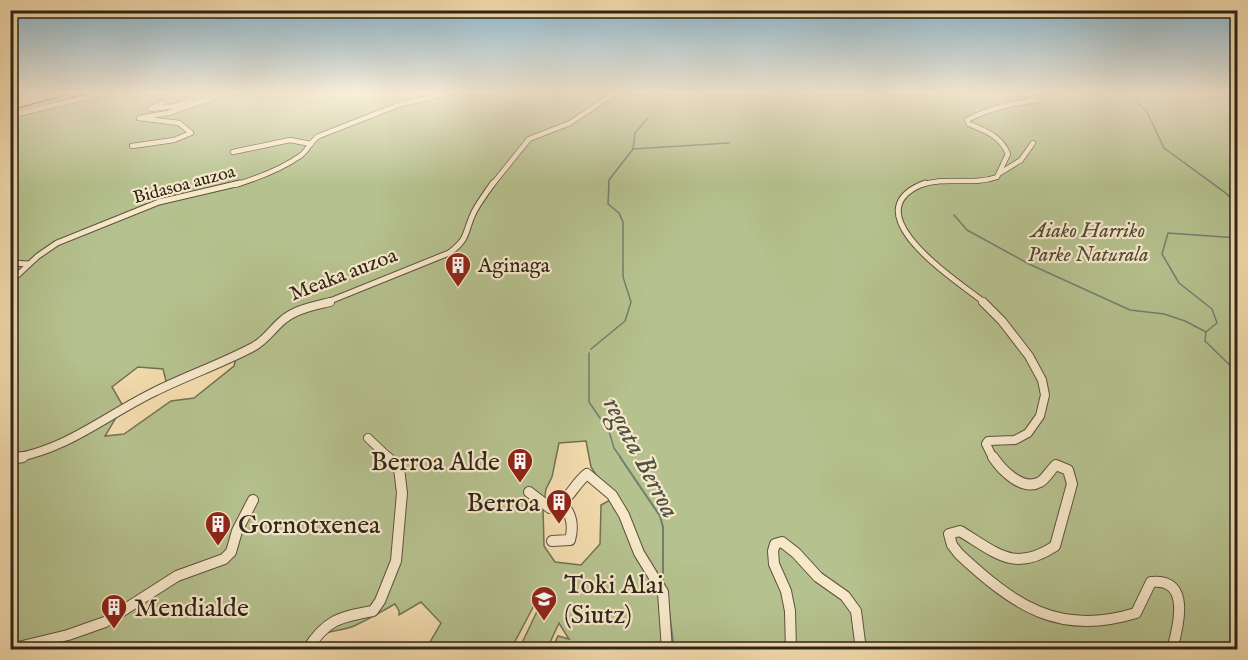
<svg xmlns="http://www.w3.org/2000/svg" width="1248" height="660" viewBox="0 0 1248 660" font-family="'IM FELL English',serif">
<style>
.green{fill:#b5c18e;stroke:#717254;stroke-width:1.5;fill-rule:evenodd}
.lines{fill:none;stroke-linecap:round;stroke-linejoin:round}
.stream-far1{stroke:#6f7f71;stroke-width:1.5}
.stream{stroke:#6f7f71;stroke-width:2}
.minor-far3-casing{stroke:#5e523f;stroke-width:6}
.minor-far2-casing{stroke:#5e523f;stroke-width:7}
.minor-far1-casing{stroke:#5e523f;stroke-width:10}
.minor-casing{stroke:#5e523f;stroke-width:12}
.highway-casing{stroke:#2d241a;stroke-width:3}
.minor-far3{stroke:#f7e8ca;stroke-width:4.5}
.minor-far2{stroke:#f7e8ca;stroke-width:5}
.minor-far1{stroke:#f7e8ca;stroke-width:8}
.minor{stroke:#f7e8ca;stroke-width:10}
.highway{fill:#eabe77;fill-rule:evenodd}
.labels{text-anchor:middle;stroke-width:4.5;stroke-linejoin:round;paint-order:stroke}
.far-street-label{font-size:18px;fill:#2d241a;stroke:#f7e8ca}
.park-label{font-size:21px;font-style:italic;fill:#4f4b37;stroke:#f7e8ca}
.poi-label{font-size:21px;fill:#2d241a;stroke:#f7e8ca;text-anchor:start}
.street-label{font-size:21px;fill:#2d241a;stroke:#f7e8ca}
.near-poi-label{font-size:26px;fill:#2d241a;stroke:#f7e8ca;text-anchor:start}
.near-water-label{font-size:27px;font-style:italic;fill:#4e5146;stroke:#f7e8ca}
</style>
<rect width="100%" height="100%" fill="#f3dbae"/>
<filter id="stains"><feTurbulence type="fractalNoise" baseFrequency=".00333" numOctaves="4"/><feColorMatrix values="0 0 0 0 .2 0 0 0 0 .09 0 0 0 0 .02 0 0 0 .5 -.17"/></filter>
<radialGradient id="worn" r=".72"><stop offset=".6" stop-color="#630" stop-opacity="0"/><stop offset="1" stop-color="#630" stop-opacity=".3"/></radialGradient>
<!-- green -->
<path class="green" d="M 90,93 L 260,93 L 257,96 C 267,98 284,99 293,93 L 1237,93 L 1237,649 L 552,649 L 558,636 L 569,639 L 559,623 L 547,649 L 522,643 L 541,603 L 544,603 L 539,596 L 511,649 L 426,649 L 441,623 L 421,602 L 399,615 L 399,611 L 395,604 C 382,611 370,619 356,625 C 338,634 324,625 312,649 L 11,650 L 11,117 ZM 236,358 L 234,366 L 194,398 L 171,401 L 124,434 L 105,436 L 123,406 L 112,387 L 138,367 L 163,369 L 167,385 ZM 586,441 L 591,467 L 612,499 L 601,505 L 600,544 L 581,565 L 555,562 L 544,546 L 543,507 L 546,489 L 552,477 L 559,443 Z"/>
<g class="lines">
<!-- stream-far1 -->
<g class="stream-far1">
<path d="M 1125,93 L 1146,110 L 1164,148 L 1227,194 L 1238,207"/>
<path d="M 633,149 L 635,133 L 648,118"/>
<path d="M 954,215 L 967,230 L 1029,264 L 1130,310 L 1164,314 L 1185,321 L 1206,332"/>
<path d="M 1238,238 L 1168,233 L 1162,254 L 1179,283 L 1212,309 L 1217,323 L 1206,332 L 1205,341 L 1238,373"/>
<path d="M 591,349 L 625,321 L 631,302 L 623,277 L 623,222 L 619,213 L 608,204 L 609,180 L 633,149 L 729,143"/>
<path d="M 589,353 L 589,402 L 609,431 L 614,448 L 621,458"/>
</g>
<!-- stream -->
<g class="stream">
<path d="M 620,457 L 660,516 L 663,527 L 663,583"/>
<path d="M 669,611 L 674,650"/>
</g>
<!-- minor-far3 casing -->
<g class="minor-far3-casing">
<g id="minor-far3">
<path d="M 162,103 L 150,109 L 175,106 L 191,101"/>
<path d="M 10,116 L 103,93"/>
<path d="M 132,146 L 174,140 L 191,133 L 179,123 L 139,118 L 168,113 L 214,97 L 216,93"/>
<path d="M 233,152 L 290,140 L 311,144"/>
<path d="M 1000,173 L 1021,160 L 1033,143"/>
<path d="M 235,185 C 258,178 280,170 300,156 C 308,151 310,141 319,136 L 401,104 L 448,93"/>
<path d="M 492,185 L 529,139 L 570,123 L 615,93"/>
<path d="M 921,185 C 946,176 972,186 997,177 L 1008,154 C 1001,136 986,131 969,124 L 967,120 C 990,108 1012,103 1038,100 L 1026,93"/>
</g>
</g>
<!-- minor-far2 casing -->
<g class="minor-far2-casing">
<g id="minor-far2">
<path d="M 925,183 C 848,212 959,282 985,303"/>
<path d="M 10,263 L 29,264"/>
<path d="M 10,282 L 38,256 L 57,243 L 159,202 L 240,183"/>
<path d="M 325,303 L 449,253 C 470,238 464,232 474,212 C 479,202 487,192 493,183"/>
</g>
</g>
<!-- minor-far1 casing -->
<g class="minor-far1-casing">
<g id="minor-far1">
<path d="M 983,302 L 1002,321 L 1029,356 L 1042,380 L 1045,395 L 1040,416 L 1028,433 L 1015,440 L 988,441 L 986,444 L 993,458"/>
<path d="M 368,438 L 389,458"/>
<path d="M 15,458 C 69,448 105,416 154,392 C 186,376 221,364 253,347 C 265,341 273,328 283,320 C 296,309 314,306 330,302"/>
</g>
</g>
<!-- minor casing -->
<g class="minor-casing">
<g id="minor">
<path d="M 993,457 C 1001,469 1022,492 1040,482 C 1046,479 1050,470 1056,465 L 1068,470 L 1072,484 L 1055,546 C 1014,573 997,553 960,531 L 949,534 L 952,545 L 959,554 C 1014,605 1058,637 1136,613 L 1151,582 C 1192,577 1178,628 1172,650"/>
<path d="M 10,459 L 23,457"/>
<path d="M 529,492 L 550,508 C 568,504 573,485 587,474 L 612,495 L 624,515 L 639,553 L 663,592 L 667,650"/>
<path d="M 552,541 L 570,540 C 574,526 572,515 563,504"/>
<path d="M 10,649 L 68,635 L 105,622 L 177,576 L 224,559 L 231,552 L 237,531 L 253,500"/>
<path d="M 307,650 C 326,620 339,617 373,611 L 380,601 L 396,561 L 402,493 L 399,468 L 387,457"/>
<path d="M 791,650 L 790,611 L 786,591 L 774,564 L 773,551 L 775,544 L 782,542 L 796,553 L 818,577 L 845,596 L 856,611 L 861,650"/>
</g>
</g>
<!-- highway casing -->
<g class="highway-casing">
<path id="highway" d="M 75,93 L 85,93 L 10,115 L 10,111 Z"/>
</g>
<!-- minor-far3 -->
<use href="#minor-far3" class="minor-far3"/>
<!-- minor-far2 -->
<use href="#minor-far2" class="minor-far2"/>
<!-- minor-far1 -->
<use href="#minor-far1" class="minor-far1"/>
<!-- minor -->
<use href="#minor" class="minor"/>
<!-- highway -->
<use href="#highway" class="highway"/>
</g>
<!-- sky -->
<linearGradient id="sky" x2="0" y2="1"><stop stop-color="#89b7d0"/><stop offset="0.5" stop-color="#faefdb"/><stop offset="1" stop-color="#faefdb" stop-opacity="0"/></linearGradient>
<rect width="1248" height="185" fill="url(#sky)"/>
<!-- icons -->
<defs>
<g id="building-pin" transform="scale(1.35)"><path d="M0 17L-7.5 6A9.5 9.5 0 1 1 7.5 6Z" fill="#8f2418" stroke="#f7e8ca"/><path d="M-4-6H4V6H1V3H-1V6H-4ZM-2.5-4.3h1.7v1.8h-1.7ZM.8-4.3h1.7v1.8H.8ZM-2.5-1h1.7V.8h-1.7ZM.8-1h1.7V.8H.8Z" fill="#fff"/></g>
<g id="school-pin" transform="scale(1.35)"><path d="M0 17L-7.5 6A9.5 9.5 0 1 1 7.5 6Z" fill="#8f2418" stroke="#f7e8ca"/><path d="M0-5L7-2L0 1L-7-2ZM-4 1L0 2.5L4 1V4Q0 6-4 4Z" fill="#fff"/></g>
</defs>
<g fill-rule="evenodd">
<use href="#building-pin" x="458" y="265"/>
<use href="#building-pin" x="520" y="461"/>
<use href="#building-pin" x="559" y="502"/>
<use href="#building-pin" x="218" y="524"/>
<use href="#school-pin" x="544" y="599"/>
<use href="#building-pin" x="114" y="607"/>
</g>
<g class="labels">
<!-- far-street labels -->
<g class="far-street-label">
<text transform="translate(184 184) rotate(-15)" y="6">Bidasoa auzoa</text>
</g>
<!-- park labels -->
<g class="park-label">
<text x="1088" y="237">Aiako Harriko<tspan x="1088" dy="24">Parke Naturala</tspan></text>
</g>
<!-- poi labels -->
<g class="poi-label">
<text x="478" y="272">Aginaga</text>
</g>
<!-- street labels -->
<g class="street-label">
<text transform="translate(343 274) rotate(-21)" y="7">Meaka auzoa</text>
</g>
<!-- near-poi labels -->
<g class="near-poi-label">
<text x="500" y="470" text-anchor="end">Berroa Alde</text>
<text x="540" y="511" text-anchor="end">Berroa</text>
<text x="238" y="533">Gornotxenea</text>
<text x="564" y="593">Toki Alai<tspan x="564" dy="30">(Siutz)</tspan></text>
<text x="134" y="616">Mendialde</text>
</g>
<!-- near-water labels -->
<g class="near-water-label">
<text transform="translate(642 457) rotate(62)" y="9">regata Berroa</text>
</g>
</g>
<!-- margin -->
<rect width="1248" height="660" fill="none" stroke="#f3dbae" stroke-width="36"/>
<rect x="12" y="12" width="1224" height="636" fill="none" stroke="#2d241a" stroke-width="3"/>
<rect x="18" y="18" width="1212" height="624" fill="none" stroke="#2d241a" stroke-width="1.5"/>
<rect width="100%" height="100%" filter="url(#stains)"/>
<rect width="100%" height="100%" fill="url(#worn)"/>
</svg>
